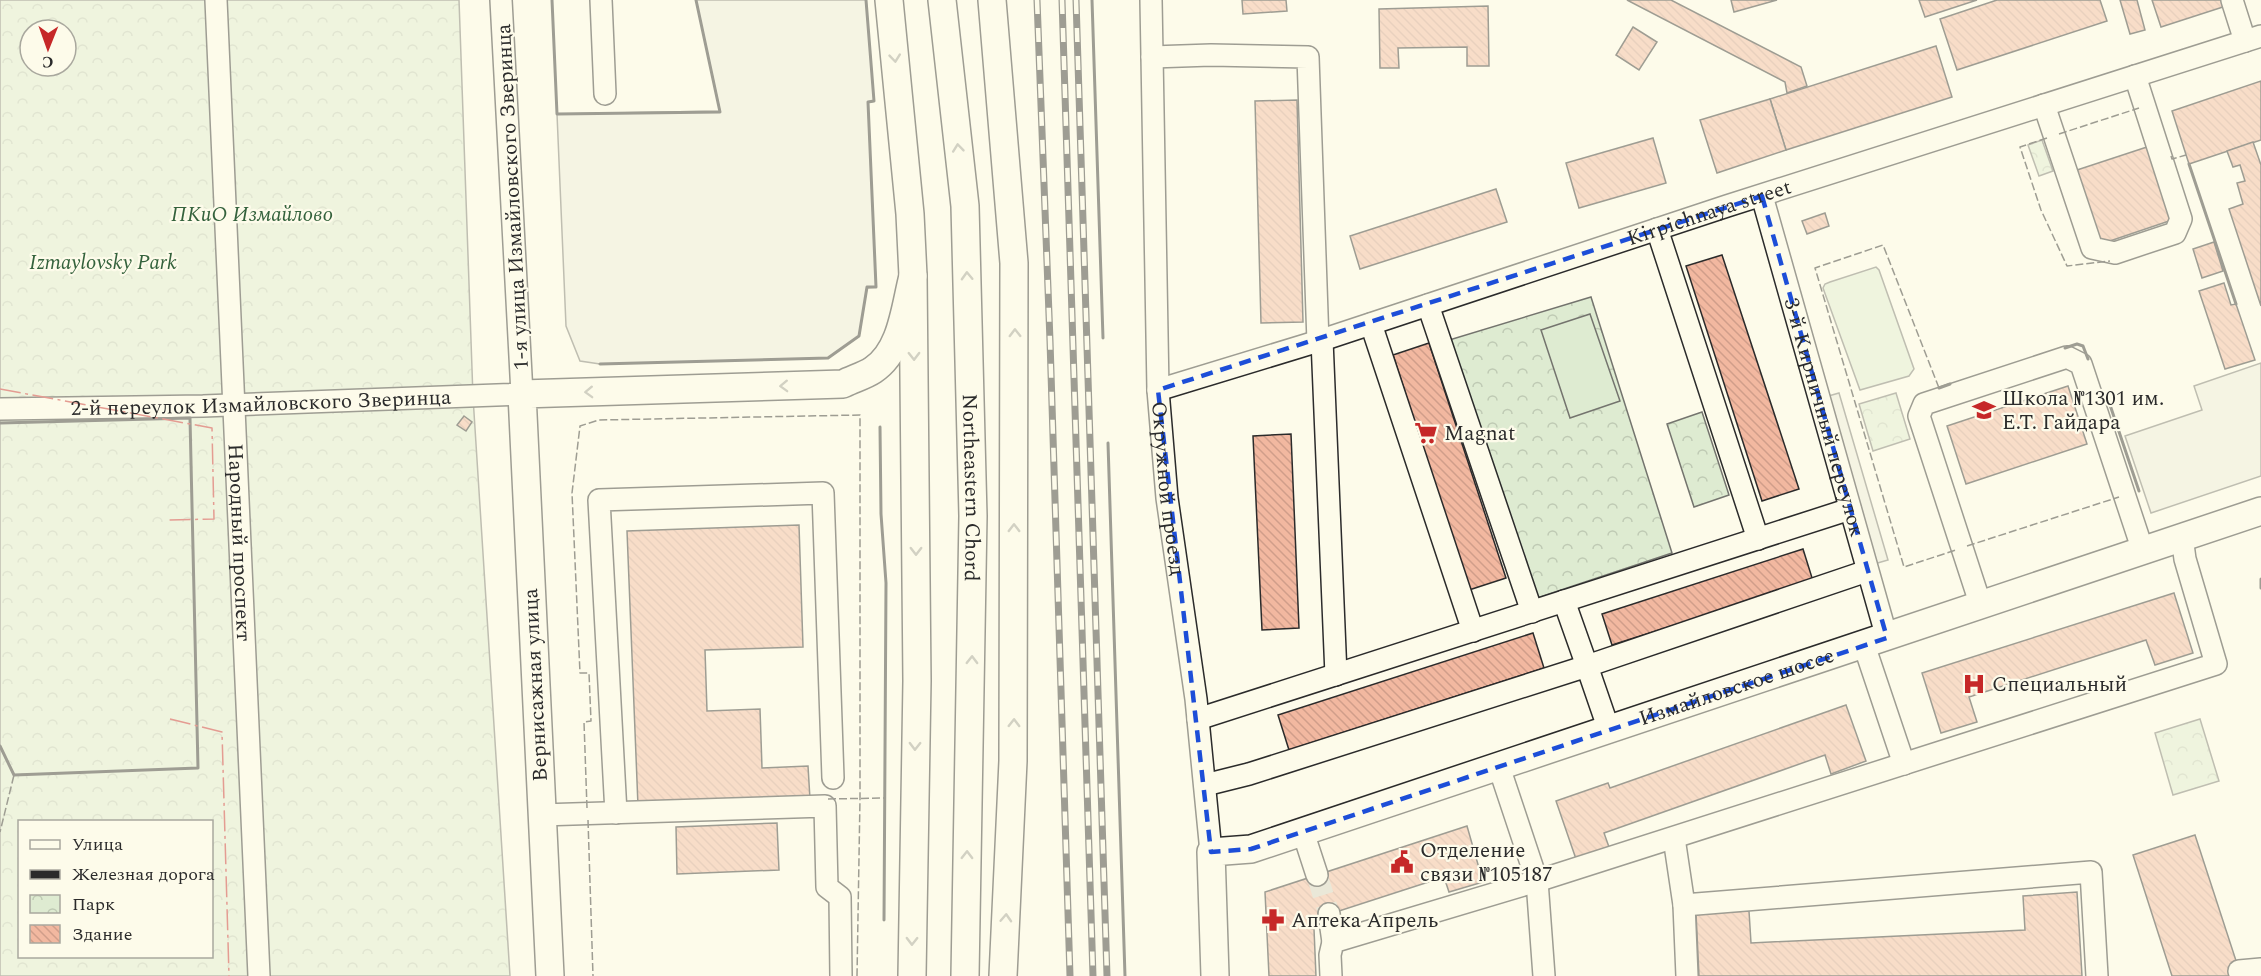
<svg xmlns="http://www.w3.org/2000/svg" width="2261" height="976" viewBox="0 0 2261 976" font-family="Spectral,serif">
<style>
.park{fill:url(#park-crowns);stroke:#74746e;stroke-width:1.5;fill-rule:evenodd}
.garden{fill:#deebd1;stroke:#74746e;stroke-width:1.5}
.parking{fill:#eceadb;stroke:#74746e;stroke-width:1.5}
.building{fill:url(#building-back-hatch);stroke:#2b2b2b;stroke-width:1.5}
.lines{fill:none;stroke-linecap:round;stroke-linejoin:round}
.minor-tunnel{stroke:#d3d1c4;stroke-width:21;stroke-dasharray:21 10;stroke-linecap:butt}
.minor-casing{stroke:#2b2b2b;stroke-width:24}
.major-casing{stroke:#2b2b2b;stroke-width:30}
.minor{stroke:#fdfbea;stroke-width:21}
.major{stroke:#fdfbea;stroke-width:27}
.rail-casing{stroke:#2b2b2b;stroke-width:7}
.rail{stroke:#fdfbea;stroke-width:4.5;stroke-dasharray:14;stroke-linecap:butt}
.fence{stroke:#2b2b2b;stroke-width:1.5;stroke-dasharray:8 3;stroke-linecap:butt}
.wall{stroke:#2b2b2b;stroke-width:3}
.power{stroke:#c62828;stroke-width:1.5;stroke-dasharray:21 4.5 3 4.5;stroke-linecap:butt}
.oneway{stroke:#9e9d94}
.marked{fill:none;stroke:#1d4ed8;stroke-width:4.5;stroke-dasharray:12 8;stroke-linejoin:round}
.labels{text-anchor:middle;stroke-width:4.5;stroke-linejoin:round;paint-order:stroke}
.street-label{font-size:21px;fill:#2b2b2b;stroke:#fdfbea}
.park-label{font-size:21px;font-style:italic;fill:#34623c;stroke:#fdfbea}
.poi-label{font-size:21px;fill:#2b2b2b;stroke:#fdfbea;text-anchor:start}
</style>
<defs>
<pattern id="park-crowns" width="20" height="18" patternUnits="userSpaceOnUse" patternTransform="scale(1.5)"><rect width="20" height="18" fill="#deebd1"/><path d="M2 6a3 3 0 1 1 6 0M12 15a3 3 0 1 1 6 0" fill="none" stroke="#bfcab4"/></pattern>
<pattern id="building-back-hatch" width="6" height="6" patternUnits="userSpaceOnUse" patternTransform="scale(1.5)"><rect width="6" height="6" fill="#f2b8a0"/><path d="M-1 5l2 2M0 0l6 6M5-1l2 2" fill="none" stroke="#d09e8a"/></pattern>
</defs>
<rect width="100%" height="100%" fill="#fdfbea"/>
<!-- park -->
<g class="park">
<path d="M 0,0 L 459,0 L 473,397 L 510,976 L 0,976 ZM 30,30 L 66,30 L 66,66 L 30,66 ZM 20,822 L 212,822 L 212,956 L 20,956 Z"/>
<path d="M 2042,140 L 2053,171 L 2039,176 L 2028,145 Z"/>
<path d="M 1591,297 L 1672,553 L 1537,598 L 1446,341 Z"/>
<path d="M 1896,393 L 1910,439 L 1873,451 L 1859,404 Z"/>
<path d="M 1702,412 L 1729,495 L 1694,507 L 1667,424 Z"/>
<path d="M 2200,719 L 2219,781 L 2173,795 L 2155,733 Z"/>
</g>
<!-- garden -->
<g class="garden">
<path d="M 1876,267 L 1879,270 L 1914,369 L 1909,376 L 1860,390 L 1823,288 L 1825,284 L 1830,282 Z"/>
<path d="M 1590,314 L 1620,401 L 1570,418 L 1541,330 Z"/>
</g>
<!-- parking -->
<g class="parking">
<path d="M 696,0 L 866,0 L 874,101 L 868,103 L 876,287 L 867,288 L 859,336 L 828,358 L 600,364 L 580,361 L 566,326 L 557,114 L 720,111 Z"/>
<path d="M 2261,363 L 2261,476 L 2151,513 L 2125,436 L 2202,410 L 2194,386 Z"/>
<path d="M 1839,393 L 1888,560 L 1874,564 L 1825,397 Z"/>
</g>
<!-- building -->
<g class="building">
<path d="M 1242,0 L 1286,0 L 1287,11 L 1243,14 Z"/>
<path d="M 1627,0 L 1671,0 L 1801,67 L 1807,86 L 1787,93 L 1785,82 Z"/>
<path d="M 1731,0 L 1777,0 L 1734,12 Z"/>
<path d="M 1919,0 L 1977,0 L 1925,17 Z"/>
<path d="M 1997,0 L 2100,0 L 2107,21 L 1957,70 L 1940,19 Z"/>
<path d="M 2120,0 L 2137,0 L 2145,30 L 2130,34 Z"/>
<path d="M 2152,0 L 2224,0 L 2226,6 L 2161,27 Z"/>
<path d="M 1488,6 L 1489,66 L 1467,66 L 1467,47 L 1398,48 L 1399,68 L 1380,68 L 1379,9 Z"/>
<path d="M 1633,27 L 1657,42 L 1639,70 L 1616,55 Z"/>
<path d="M 1936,46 L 1952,97 L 1786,150 L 1770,99 Z"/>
<path d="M 2261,81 L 2261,140 L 2189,164 L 2172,111 Z"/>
<path d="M 1770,99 L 1786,150 L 1717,173 L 1700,120 Z"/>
<path d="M 1297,100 L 1303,322 L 1261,323 L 1255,101 Z"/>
<path d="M 1653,138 L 1666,183 L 1579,208 L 1566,163 Z"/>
<path d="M 2253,142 L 2261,165 L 2261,306 L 2229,209 L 2243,204 L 2237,183 L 2245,181 L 2240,165 L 2233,167 L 2227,151 Z"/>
<path d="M 2150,146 L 2175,219 L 2101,244 L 2077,170 Z"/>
<path d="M 1496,189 L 1507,222 L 1360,269 L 1350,236 Z"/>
<path d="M 1825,213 L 1829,226 L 1807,234 L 1802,221 Z"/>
<path d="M 2214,242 L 2223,271 L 2202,278 L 2193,249 Z"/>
<path d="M 1722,255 L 1799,489 L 1762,501 L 1686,266 Z"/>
<path d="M 2224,283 L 2231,305 L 2236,304 L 2255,360 L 2225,369 L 2199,291 Z"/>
<path d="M 1429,343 L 1506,578 L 1469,590 L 1393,355 Z"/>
<path d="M 2068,386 L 2087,444 L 1966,484 L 1947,426 Z"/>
<path d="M 464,416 L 472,422 L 466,431 L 457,425 Z"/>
<path d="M 1291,434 L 1299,628 L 1262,630 L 1253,436 Z"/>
<path d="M 799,525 L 803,647 L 705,650 L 707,711 L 760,709 L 762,768 L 808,766 L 810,799 L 638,806 L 627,531 Z"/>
<path d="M 1803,549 L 1813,581 L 1612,645 L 1602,614 Z"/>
<path d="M 2174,593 L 2193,653 L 2155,665 L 2146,640 L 1969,697 L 1977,722 L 1941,733 L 1922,673 Z"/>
<path d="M 1533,633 L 1544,668 L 1289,750 L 1278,715 Z"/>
<path d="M 1846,705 L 1866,761 L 1831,774 L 1825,755 L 1604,833 L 1609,847 L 1576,859 L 1556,801 L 1608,783 L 1610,788 Z"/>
<path d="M 777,823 L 779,870 L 677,874 L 676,827 Z"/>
<path d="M 1467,826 L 1483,882 L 1449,892 L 1444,877 L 1308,921 L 1309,928 L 1314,929 L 1316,976 L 1269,976 L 1265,892 Z"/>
<path d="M 2195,835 L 2241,976 L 2172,976 L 2133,855 Z"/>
<path d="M 2077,892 L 2082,976 L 1699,976 L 1696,913 L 1749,911 L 1751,943 L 2025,930 L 2023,896 Z"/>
</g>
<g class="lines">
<!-- minor-tunnel -->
<path class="minor-tunnel" d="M 1317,875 L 1329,914"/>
<!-- minor casing -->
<g class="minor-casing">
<g id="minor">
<path id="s1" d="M 216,0 L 259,976"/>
<path d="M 601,0 L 605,94"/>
<path id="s2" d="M 1151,0 L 1158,390 L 1167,498 L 1196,699 L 1211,852"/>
<path d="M 2232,0 L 2245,41"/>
<path d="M 1152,57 L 1211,55 L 1308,57 L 1318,342"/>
<path d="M 2044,105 L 2092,248 L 2115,253 L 2175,233 L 2181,219 L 2135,76"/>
<path id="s3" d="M 1762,196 L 1887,638"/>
<path d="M 1657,229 L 1758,539"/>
<path d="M 1428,305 L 1532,612"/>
<path d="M 1371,324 L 1473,631"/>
<path d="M 1322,340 L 1336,675"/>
<path id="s4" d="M 1158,390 L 1322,340 L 1727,206 L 2261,36"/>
<path id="s5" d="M 0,409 L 203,406 L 522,394 L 501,0"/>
<path d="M 1564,601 L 1587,666 L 1867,571"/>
<path d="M 1981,606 L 1919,416 L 1924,404 L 2067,357 L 2081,364 L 2143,551"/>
<path d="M 1864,645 L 1904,764"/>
<path d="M 1198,719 L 1850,509"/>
<path d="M 1499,767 L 1537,881 L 1544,976"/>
<path d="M 1205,785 L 1249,774 L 1587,666 L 1609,730"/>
<path d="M 616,813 L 599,500 L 823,493 L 833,778"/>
<path d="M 541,815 L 825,806 L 827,887 L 840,897 L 841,976"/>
<path d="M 1303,832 L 1317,875"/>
<path d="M 1674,838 L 1684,905 L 2091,872 L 2097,976"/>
<path d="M 1684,905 L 1687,976"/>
<path d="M 1329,914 L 1333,942"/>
<path d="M 2239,971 L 2261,969"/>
<path d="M 1331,976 L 1330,955 L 1333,942 L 1537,881 L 2216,664 L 2185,559 L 2182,537"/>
</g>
</g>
<!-- major casing -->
<g class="major-casing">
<g id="major">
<path d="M 889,0 L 910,214 L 913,276 L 917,681 L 912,976"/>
<path id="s6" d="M 942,0 L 965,206 L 973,516 L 965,976"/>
<path d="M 992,0 L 1014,263 L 1013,761 L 1003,976"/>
<path d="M 550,976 L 522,394 L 843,384 C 852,379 864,376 873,370 C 902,351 905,307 913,276"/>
<path id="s7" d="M 1215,976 L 1211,852 L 1251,849 L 2261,511"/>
</g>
</g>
<!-- minor -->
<use href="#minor" class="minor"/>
<!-- major -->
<use href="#major" class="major"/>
<!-- rail casing -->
<g class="rail-casing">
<g id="rail">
<path d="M 1037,0 L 1050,341 L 1070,976"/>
<path d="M 1062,0 L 1093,976"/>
<path d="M 1076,0 L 1107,976"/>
</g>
</g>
<!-- rail -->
<use href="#rail" class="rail"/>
<!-- fence -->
<g class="fence">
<path d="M 2059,134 L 2139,108"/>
<path d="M 2047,138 L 2020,147 L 2041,210 L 2067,266 L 2110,261"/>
<path d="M 2171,156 L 2172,159 L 2186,155"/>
<path d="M 1939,388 L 1883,245 L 1815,268 L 1904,567 L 1956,550"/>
<path d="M 1967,546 L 2119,497"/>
<path d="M 0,746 L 14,775 L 0,832"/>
<path d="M 828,799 L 884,798"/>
<path d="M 587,808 L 584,722 L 591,721 L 589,673 L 580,673 L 572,493 L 580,426 L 599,420 L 860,415 L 860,798 L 857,976"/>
<path d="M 588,820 L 593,976"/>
</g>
<!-- wall -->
<g class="wall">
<path d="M 552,0 L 557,114 L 720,112 L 696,0"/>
<path d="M 1092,0 L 1103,338"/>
<path d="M 2189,164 L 2236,304"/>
<path d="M 2065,348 L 2077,344 L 2083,346 L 2088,359"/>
<path d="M 600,364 L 828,358 L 859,336 L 867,287 L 876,287 L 868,102 L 874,101 L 866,0"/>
<path d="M 1939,388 L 1950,384"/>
<path d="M 2103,401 L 2104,403 L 2109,402 L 2139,491"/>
<path d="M 0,423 L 190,418 L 198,768 L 14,775 L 0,746"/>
<path d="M 880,427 L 881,514 L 886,583 L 884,920"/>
<path d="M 1108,443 L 1125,976"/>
<path d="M 2261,579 L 2261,588"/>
</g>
<!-- power -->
<g class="power">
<path d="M 0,389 L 212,428 L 214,519 L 166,520"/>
<path d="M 170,719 L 222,732 L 229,976"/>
</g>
</g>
<!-- one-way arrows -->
<defs><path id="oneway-chevron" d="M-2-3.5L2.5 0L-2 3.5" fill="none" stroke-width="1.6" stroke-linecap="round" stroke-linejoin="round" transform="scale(1.5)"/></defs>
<g class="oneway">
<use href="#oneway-chevron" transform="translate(895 58) rotate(84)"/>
<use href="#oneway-chevron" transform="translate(958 148) rotate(-96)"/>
<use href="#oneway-chevron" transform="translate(967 276) rotate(-92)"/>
<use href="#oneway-chevron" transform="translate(1015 333) rotate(-91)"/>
<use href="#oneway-chevron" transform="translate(914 356) rotate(89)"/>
<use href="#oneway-chevron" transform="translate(784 386) rotate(178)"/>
<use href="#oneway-chevron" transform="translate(589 392) rotate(178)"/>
<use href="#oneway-chevron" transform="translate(1014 528) rotate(-90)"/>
<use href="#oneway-chevron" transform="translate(916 551) rotate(90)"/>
<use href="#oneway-chevron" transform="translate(972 660) rotate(-89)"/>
<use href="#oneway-chevron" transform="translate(1014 723) rotate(-89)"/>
<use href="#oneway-chevron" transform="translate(915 746) rotate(91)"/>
<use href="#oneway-chevron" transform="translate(967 855) rotate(-89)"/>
<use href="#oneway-chevron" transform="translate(1006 918) rotate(-87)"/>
<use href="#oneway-chevron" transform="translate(912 941) rotate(91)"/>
</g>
<!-- marked area -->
<path d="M0 0H2261V976H0ZM 1762,196 L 1887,638 L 1251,849 L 1211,852 L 1158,390 Z" fill="#fdfbea" fill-opacity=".55" fill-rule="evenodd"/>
<path class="marked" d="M 1762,196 L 1887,638 L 1251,849 L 1211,852 L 1158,390 Z"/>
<!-- icons -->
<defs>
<g id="school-bare" transform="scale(1.8)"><path d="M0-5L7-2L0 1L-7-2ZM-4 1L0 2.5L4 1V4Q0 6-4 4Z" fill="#c62828" stroke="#fdfbea" stroke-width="2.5" paint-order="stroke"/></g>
<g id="supermarket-bare" transform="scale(1.8)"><path d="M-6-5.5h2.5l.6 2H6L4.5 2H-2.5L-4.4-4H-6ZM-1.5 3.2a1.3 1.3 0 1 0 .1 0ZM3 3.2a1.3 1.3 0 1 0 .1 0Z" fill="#c62828" stroke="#fdfbea" stroke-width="2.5" paint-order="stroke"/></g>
<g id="hospital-bare" transform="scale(1.8)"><path d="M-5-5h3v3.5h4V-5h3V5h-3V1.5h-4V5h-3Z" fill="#c62828" stroke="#fdfbea" stroke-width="2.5" paint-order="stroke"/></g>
<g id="civic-bare" transform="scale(1.8)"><path d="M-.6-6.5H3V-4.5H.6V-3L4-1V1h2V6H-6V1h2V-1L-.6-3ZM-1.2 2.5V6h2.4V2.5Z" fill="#c62828" stroke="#fdfbea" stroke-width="2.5" paint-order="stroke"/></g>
<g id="pharmacy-bare" transform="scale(1.8)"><path d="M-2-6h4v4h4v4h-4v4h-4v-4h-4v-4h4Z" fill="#c62828" stroke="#fdfbea" stroke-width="2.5" paint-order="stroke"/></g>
</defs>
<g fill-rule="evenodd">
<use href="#school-bare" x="1984" y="410"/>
<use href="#supermarket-bare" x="1426" y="433"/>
<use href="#hospital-bare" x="1974" y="684"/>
<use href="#civic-bare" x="1402" y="862"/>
<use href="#pharmacy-bare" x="1273" y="920"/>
</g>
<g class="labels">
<!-- street labels -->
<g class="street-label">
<text transform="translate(512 197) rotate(-93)" y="7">1-я улица Измайловского Зверинца</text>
<text dy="7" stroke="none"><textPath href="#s4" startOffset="579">Kirpichnaya street</textPath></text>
<text dy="7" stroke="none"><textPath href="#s5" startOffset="261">2-й переулок Измайловского Зверинца</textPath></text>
<text dy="7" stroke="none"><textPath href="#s3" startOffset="230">3-й Кирпичный переулок</textPath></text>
<text dy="7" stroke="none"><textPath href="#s6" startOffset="489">Northeastern Chord</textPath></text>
<text dy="7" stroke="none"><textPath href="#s2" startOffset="489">Окружной проезд</textPath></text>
<text dy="7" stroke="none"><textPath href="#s1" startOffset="543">Народный проспект</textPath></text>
<text transform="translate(535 685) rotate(-93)" y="7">Вернисажная улица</text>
<text dy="7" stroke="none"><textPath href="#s7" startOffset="676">Измайловское шоссе</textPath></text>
</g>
<!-- park labels -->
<g class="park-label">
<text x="252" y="221">ПКиО Измайлово</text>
<text x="103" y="269">Izmaylovsky Park</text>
</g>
<!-- poi labels -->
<g class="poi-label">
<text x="2002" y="405">Школа №1301 им.<tspan x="2002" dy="24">Е.Т. Гайдара</tspan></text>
<text x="1444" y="440">Magnat</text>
<text x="1992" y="691">Специальный</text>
<text x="1420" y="857">Отделение<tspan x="1420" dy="24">связи №105187</tspan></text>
<text x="1291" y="927">Аптека Апрель</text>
</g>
</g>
<!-- legend -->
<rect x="18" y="820" width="195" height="138" fill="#fdfbea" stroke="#a9a89e" stroke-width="1.5"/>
<rect x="30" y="840" width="30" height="9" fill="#fdfbea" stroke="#a9a89e" stroke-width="1.5"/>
<text x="72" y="850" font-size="18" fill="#2b2b2b">Улица</text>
<rect x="30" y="870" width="30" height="9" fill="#2b2b2b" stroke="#a9a89e" stroke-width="1.5"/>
<text x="72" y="880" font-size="18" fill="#2b2b2b">Железная дорога</text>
<rect x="30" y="895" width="30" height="18" fill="url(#park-crowns)" stroke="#a9a89e" stroke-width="1.5"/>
<text x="72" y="910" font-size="18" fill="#2b2b2b">Парк</text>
<rect x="30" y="925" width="30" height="18" fill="url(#building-back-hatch)" stroke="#a9a89e" stroke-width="1.5"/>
<text x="72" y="940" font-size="18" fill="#2b2b2b">Здание</text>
<!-- north arrow -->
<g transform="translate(48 48) rotate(181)"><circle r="28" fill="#fdfbea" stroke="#a9a89e" stroke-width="1.5"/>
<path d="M0-4.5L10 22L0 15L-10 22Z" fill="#c62828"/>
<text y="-9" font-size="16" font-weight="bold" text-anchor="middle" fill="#2b2b2b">С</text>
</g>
</svg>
